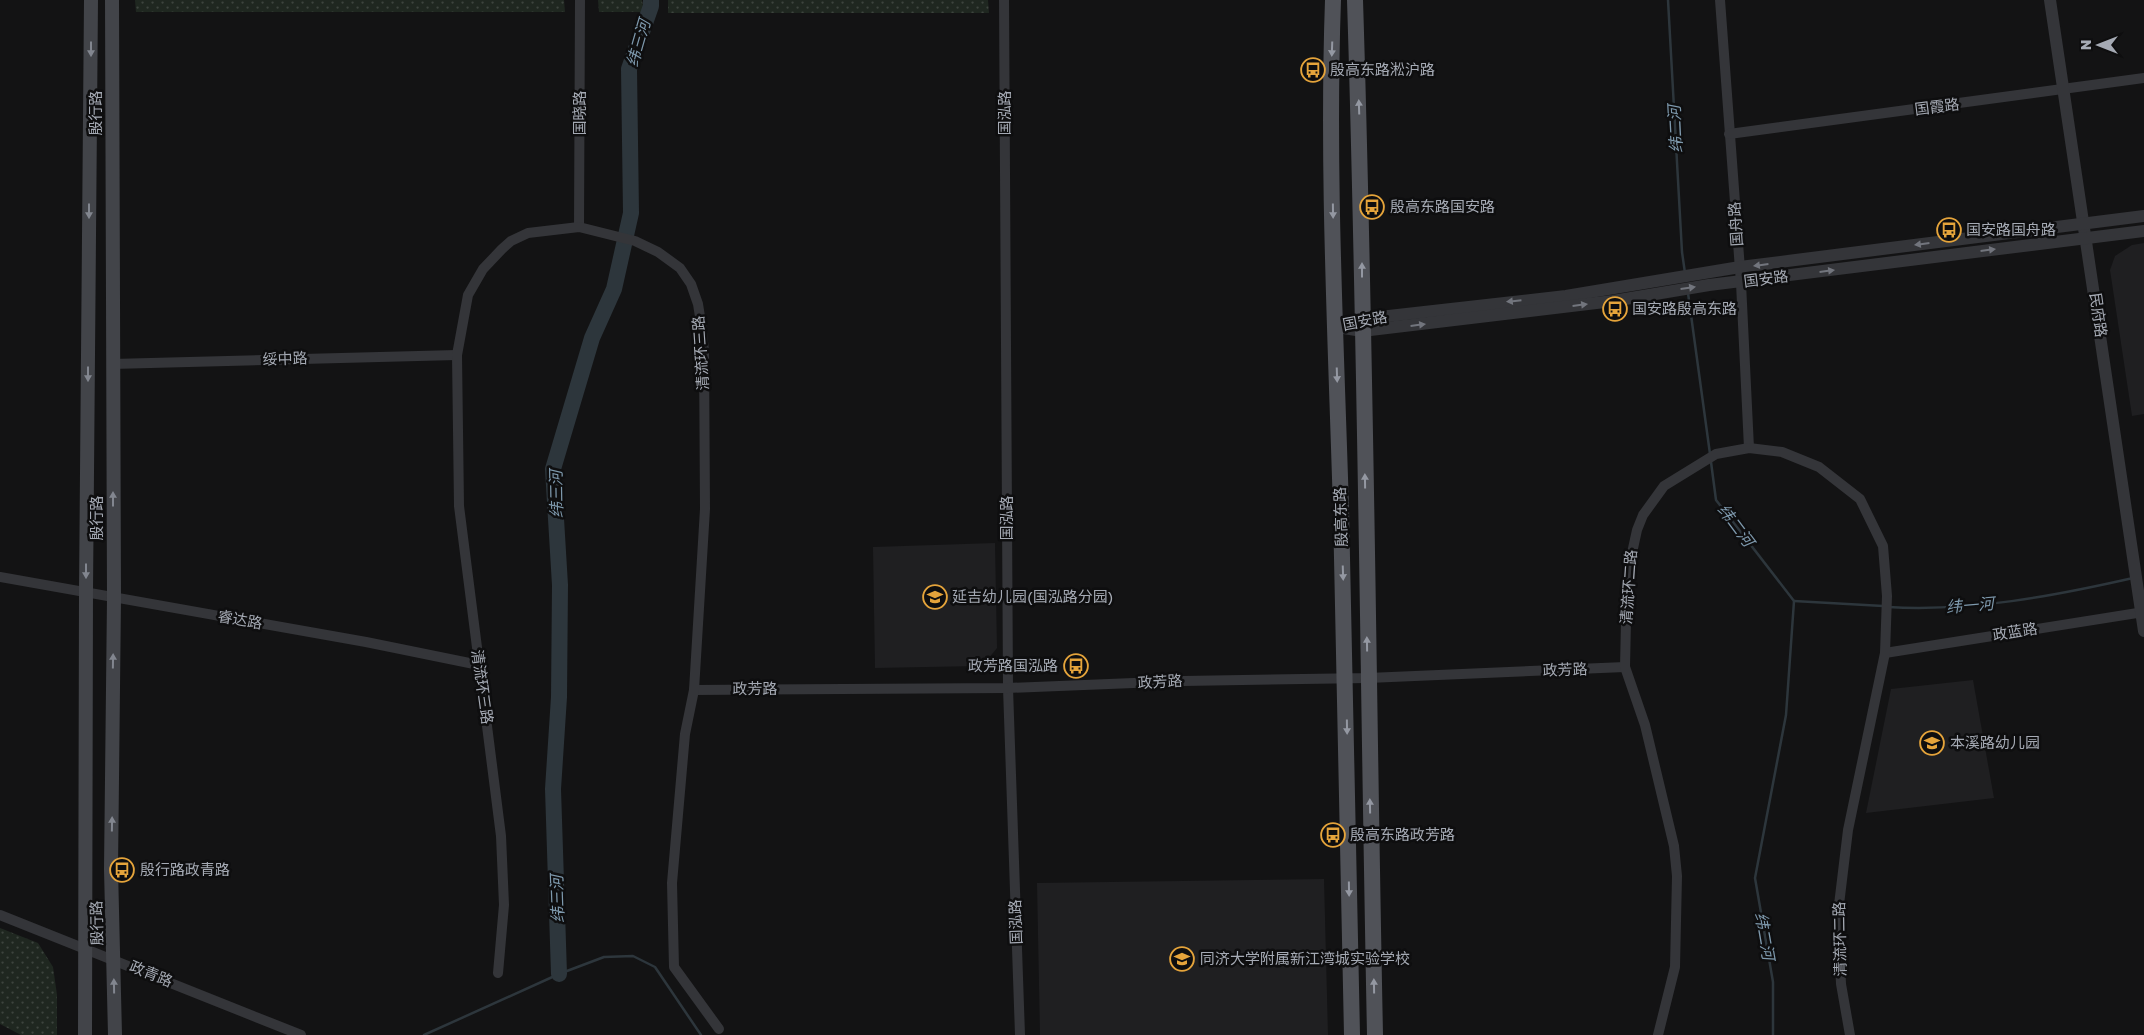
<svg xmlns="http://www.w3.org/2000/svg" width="2144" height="1035" viewBox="0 0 2144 1035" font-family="'Golos Text','Noto Sans SC',sans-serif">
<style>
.built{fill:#1f1f21}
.grass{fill:url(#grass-dots)}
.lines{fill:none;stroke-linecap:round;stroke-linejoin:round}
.stream{stroke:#2d363c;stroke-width:2.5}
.river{stroke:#2d363c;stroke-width:16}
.minor{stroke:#343539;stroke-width:10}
.tertiary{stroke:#343539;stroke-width:12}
.secondary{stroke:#424449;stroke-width:14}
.primary{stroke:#505258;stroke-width:16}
.oneway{fill:#82868f}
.oneway2{fill:#9498a2}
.oneway3{fill:#72757d}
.labels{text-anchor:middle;stroke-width:5;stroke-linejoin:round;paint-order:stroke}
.poi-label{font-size:15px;fill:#a5aab4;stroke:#0e0e0f;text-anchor:start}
.street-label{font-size:15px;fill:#a5aab4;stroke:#0e0e0f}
.water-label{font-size:16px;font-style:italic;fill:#7e99ad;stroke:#0e0e0f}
</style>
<defs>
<pattern id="grass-dots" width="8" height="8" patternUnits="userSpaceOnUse" patternTransform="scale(1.25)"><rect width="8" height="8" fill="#1f2720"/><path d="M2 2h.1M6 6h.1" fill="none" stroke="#3d443e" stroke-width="1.8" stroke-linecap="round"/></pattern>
</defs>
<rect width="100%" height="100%" fill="#131314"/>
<!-- built -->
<g class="built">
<path d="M 2144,243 L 2144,414 L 2132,416 L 2110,270 L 2115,256 L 2132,245 Z"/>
<path d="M 995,543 L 997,648 L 988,659 L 979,666 L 875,668 L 873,547 Z"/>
<path d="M 1973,680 L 1994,798 L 1866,813 L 1891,689 Z"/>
<path d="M 1324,879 L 1328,1035 L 1040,1035 L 1037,883 Z"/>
</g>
<!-- grass -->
<g class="grass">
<path d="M 135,0 L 564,0 L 565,12 L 136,12 Z"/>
<path d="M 598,0 L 642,0 L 644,12 L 599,12 Z"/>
<path d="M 668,0 L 988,0 L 989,13 L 668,13 Z"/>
<path d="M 0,928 L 38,943 L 53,967 L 57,995 L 57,1035 L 21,1035 L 0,1024 Z"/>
</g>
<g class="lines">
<!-- stream -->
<g class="stream">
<path d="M 1668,0 L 1682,252 L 1685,273"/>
<path d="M 1688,293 L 1710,454"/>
<path d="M 1711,462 L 1716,500 L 1794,601 L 1786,715 L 1755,878 L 1773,982 L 1773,1035"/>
<path d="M 1794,601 L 1883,606"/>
<path d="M 1888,607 C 1970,612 2054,596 2133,578"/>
<path d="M 424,1035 L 559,974 L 604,957 L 633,956 L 655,967 L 701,1035"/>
</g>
<!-- river -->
<path class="river" d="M 559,974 L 553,789 L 559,697 L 560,585 L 553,469 L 592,338 L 614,289 L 631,213 L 629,69 L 651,6 L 651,0"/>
<!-- minor -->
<g class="minor">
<path d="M 1004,0 L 1008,688 L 1020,1035"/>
<path d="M 1720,0 L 1741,283 L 1749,448"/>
<path d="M 1729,134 L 2144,78"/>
<path d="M 579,227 L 580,0"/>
<path d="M 112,364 L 457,355"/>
<path d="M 0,577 L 366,642 L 479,665"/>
<path d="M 1885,653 L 2144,612"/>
<path d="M 694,690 L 1008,688 L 1183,681 L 1368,678 L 1625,667"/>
<path d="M 0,915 L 301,1035"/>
<path d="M 498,973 L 504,905 L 501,836 L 459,506 L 457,355 L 468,295 L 483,269 L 502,249 L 511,241 L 528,233 L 579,227 L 635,241 L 658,252 L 680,268 L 691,284 L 698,304 L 701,323 L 704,351 L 705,509 L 694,690 L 685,734 L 672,883 L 674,967 L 719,1029"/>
<path d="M 1658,1035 L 1675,967 L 1677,876 L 1674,846 L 1645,725 L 1625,667 L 1627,576 L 1637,530 L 1643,515 L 1664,486 L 1716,454 L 1749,448 L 1782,452 L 1819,467 L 1860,499 L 1883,546 L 1887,596 L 1885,653 L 1848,830 L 1838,913 L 1841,984 L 1850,1035"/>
</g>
<!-- tertiary -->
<g class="tertiary">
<path d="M 2050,0 L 2144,631"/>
<path d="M 1335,327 L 1362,319 L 1566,296 L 1740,267 L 2144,216"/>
<path d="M 1338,327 L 1362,331 L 1613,301 L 1709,285 L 2144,231"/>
</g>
<!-- secondary -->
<g class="secondary">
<path d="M 112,0 L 114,598 L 111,869 L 115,1035"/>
<path d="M 85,1035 L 86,592 L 91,0"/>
</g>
<!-- primary -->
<g class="primary">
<path d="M 1333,0 C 1327,170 1336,340 1341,510 C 1346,685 1349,860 1352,1035"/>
<path d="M 1355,0 C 1366,345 1368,690 1375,1035"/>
</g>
</g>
<!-- one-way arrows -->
<defs><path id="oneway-solid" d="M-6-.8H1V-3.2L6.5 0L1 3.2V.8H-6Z" transform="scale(1.25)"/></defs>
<g class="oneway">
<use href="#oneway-solid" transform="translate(91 49) rotate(90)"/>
<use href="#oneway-solid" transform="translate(89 211) rotate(90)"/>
<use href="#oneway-solid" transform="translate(88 374) rotate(90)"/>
<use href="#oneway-solid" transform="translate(113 499) rotate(-90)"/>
<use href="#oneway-solid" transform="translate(86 571) rotate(90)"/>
<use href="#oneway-solid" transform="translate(113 661) rotate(-89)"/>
<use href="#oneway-solid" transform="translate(112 824) rotate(-89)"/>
<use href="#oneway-solid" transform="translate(114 986) rotate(-91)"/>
</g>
<g class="oneway2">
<use href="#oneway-solid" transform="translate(1332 49) rotate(92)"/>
<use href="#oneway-solid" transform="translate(1359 107) rotate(-92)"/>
<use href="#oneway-solid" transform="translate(1333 211) rotate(89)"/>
<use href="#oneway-solid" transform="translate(1362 270) rotate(-90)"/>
<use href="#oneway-solid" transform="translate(1337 375) rotate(88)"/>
<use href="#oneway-solid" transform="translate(1365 481) rotate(-91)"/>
<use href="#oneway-solid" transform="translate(1343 573) rotate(88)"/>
<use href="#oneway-solid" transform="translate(1367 644) rotate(-91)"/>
<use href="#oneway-solid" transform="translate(1347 727) rotate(89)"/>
<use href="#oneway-solid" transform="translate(1370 806) rotate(-91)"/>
<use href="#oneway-solid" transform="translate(1349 889) rotate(89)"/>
<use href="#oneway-solid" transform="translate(1374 986) rotate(-91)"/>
</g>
<g class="oneway3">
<use href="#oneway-solid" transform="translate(1922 244) rotate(173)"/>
<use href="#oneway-solid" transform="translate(1988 250) rotate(-7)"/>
<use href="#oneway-solid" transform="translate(1761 265) rotate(173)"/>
<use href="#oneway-solid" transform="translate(1827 271) rotate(-7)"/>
<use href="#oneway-solid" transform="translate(1688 288) rotate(-8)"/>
<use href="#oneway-solid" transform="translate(1514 301) rotate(174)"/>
<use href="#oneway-solid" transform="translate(1580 305) rotate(-7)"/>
<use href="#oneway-solid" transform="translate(1418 325) rotate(-7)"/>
</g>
<!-- icons -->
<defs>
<g id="bus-ring" transform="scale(1.25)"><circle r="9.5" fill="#0e0e0f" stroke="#e5a43b" stroke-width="1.5"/><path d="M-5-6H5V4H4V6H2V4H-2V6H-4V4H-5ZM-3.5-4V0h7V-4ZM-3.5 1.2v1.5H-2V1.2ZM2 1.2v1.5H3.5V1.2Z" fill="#e5a43b"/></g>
<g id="school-ring" transform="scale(1.25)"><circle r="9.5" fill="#0e0e0f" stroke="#e5a43b" stroke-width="1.5"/><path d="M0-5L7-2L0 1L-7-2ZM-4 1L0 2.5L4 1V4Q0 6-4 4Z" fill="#e5a43b"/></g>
</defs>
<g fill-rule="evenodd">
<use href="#bus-ring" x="1313" y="70"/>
<use href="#bus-ring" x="1372" y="207"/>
<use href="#bus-ring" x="1949" y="230"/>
<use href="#bus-ring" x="1615" y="309"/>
<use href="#school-ring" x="935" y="597"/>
<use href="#bus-ring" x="1076" y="666"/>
<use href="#school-ring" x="1932" y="743"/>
<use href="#bus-ring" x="1333" y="835"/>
<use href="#bus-ring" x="122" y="870"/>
<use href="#school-ring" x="1182" y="959"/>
</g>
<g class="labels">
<!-- poi labels -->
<g class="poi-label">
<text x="1330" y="75">殷高东路淞沪路</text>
<text x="1390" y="212">殷高东路国安路</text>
<text x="1966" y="235">国安路国舟路</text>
<text x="1632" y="314">国安路殷高东路</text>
<text x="952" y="602">延吉幼儿园(国泓路分园)</text>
<text x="1058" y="671" text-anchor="end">政芳路国泓路</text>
<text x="1950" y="748">本溪路幼儿园</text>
<text x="1350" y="840">殷高东路政芳路</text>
<text x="140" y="875">殷行路政青路</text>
<text x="1200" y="964">同济大学附属新江湾城实验学校</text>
</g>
<!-- street labels -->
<g class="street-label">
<text transform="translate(1937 107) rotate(-7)" y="5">国霞路</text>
<text transform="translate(96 113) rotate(-90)" y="5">殷行路</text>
<text transform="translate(580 113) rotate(-90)" y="5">国晓路</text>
<text transform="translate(1005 113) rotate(-90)" y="5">国泓路</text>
<text transform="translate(1736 224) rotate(-94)" y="5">国舟路</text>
<text transform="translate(1766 279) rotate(-7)" y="5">国安路</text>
<text transform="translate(2098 315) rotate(82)" y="5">民府路</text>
<text transform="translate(1365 321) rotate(-11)" y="5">国安路</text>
<text transform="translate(701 353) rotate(-94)" y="5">清流环三路</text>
<text transform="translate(285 359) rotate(-2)" y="5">绥中路</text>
<text transform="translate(1341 517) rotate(-92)" y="5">殷高东路</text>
<text transform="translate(97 518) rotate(-90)" y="5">殷行路</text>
<text transform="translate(1007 518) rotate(-90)" y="5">国泓路</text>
<text transform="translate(1629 587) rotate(-86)" y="5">清流环二路</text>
<text transform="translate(240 620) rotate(10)" y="5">睿达路</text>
<text transform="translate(2015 632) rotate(-9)" y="5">政蓝路</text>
<text transform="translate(1565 670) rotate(-2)" y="5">政芳路</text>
<text transform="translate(1160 682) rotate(-3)" y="5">政芳路</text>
<text transform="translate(482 687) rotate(82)" y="5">清流环三路</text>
<text x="755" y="694">政芳路</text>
<text transform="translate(1016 922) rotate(-92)" y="5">国泓路</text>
<text transform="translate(97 923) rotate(-91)" y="5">殷行路</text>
<text transform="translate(1840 939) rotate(-91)" y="5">清流环二路</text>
<text transform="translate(151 974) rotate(22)" y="5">政青路</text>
</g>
<!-- water labels -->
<g class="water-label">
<text transform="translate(638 43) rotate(-74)" y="6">纬三河</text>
<text transform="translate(1675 129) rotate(-93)" y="6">纬二河</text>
<text transform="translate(556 494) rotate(-91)" y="6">纬三河</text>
<text transform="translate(1736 525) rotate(53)" y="6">纬二河</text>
<text transform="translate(1970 605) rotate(-5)" y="6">纬一河</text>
<text transform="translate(557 899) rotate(-92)" y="6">纬三河</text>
<text transform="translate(1765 936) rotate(80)" y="6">纬二河</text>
</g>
</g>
<!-- north arrow -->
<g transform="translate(2099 45) rotate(270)" stroke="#0e0e0f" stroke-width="4" paint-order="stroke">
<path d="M0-4L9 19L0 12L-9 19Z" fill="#a5aab4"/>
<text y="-8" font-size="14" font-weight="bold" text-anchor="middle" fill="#a5aab4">N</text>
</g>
</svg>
